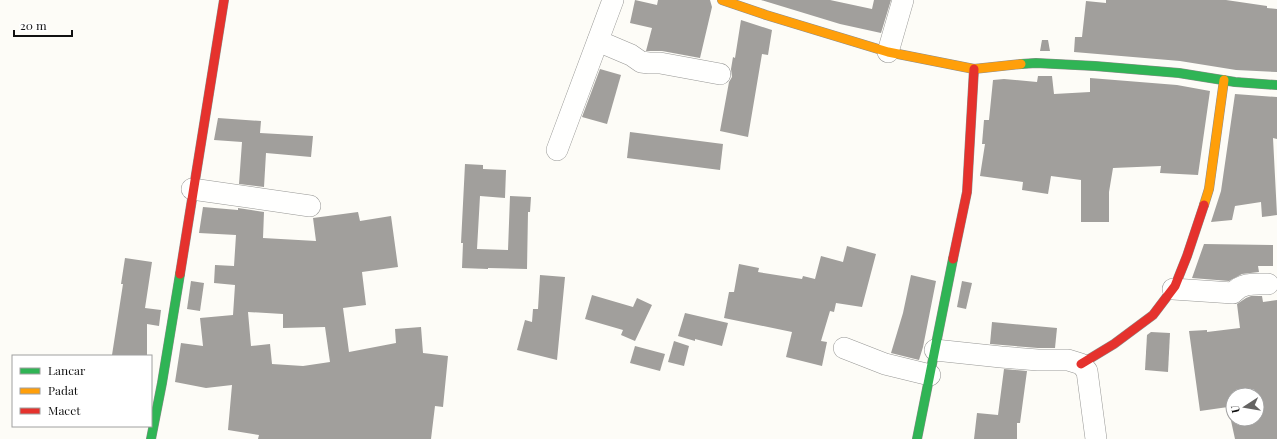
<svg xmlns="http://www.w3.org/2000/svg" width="1277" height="439" viewBox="0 0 1277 439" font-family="'Playfair Display',serif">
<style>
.building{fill:#a19f9c;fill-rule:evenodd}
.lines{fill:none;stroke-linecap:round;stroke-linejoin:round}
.street-casing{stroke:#979795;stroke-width:22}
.fast-casing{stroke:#8e8d8b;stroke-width:10}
.slow-casing{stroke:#8e8d8b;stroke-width:10}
.jam-casing{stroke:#8e8d8b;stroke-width:10}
.street{stroke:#fffffe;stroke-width:21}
.fast{stroke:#30b455;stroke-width:9}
.slow{stroke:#ff9f0a;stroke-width:9}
.jam{stroke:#e5322d;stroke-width:9}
</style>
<rect width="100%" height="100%" fill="#fdfcf7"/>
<!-- building -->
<g class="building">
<path d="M 635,0 L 657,5 L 658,0 L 710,0 L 712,7 L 700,58 L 662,51 L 646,51 L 652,28 L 630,23 Z"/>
<path d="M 761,0 L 830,0 L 872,9 L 874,0 L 891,0 L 881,33 L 840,24 Z"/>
<path d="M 1106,0 L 1226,0 L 1267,6 L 1267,8 L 1277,9 L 1277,72 L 1236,70 L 1180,61 L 1074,52 L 1075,37 L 1082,37 L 1086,1 L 1106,3 Z"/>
<path d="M 741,20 L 772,30 L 768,55 L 762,54 L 748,137 L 720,131 L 729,82 L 732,77 L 731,69 L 733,57 L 735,58 Z"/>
<path d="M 1042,40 L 1048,40 L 1050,51 L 1040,51 Z"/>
<path d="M 600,69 L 621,75 L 607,124 L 582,117 Z"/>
<path d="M 1038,76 L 1052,76 L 1054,94 L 1090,92 L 1090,78 L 1177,85 L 1210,91 L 1198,175 L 1160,173 L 1161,166 L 1113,168 L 1109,192 L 1109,222 L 1081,222 L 1081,180 L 1051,176 L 1048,194 L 1022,190 L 1023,182 L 980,176 L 985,144 L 982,144 L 984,120 L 989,120 L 993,80 L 1004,79 L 1037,82 Z"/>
<path d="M 1235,94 L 1277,97 L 1277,139 L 1273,138 L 1277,215 L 1262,217 L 1261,202 L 1235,206 L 1232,220 L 1211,222 L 1221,191 Z"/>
<path d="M 218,118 L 261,121 L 260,133 L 313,136 L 311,157 L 266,153 L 264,187 L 239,184 L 242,142 L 214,140 Z"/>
<path d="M 630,132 L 723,144 L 720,170 L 627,158 Z"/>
<path d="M 465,164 L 483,165 L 483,169 L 506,170 L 505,198 L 480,196 L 477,249 L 508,250 L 510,196 L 531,197 L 530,212 L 528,212 L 527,269 L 488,268 L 488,269 L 462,268 L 463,243 L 461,243 Z"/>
<path d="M 203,207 L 238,210 L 238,208 L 264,212 L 263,238 L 316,241 L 313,218 L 358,212 L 360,221 L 391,216 L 398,267 L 362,272 L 366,305 L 343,308 L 349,352 L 396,343 L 395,329 L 421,327 L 423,353 L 448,356 L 443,407 L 435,406 L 431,439 L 258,439 L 259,435 L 228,430 L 232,385 L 206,388 L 175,382 L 181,343 L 203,346 L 200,318 L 233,315 L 235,285 L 214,283 L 215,265 L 234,266 L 236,235 L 199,233 ZM 248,312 L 283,314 L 283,328 L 325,327 L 330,362 L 303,366 L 272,364 L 270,344 L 251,346 Z"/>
<path d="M 1204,244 L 1273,245 L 1273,266 L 1258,266 L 1259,272 L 1242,274 L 1229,281 L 1192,278 Z"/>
<path d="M 847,246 L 876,254 L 862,307 L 836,303 L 834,312 L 830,311 L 821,341 L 827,342 L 822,366 L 786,357 L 792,332 L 724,318 L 729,292 L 734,292 L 739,264 L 759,268 L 758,272 L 802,279 L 803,276 L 815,279 L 821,256 L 843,262 Z"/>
<path d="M 125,258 L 152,262 L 145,308 L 161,310 L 159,326 L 147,324 L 147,355 L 112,355 L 123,284 L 121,284 Z"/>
<path d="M 540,275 L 565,277 L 557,360 L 517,350 L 525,320 L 532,322 L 533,309 L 538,309 Z"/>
<path d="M 911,275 L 936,281 L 923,347 L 919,360 L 891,353 L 903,313 Z"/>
<path d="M 191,281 L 204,283 L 200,311 L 187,309 Z"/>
<path d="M 962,281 L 972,283 L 966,309 L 957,307 Z"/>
<path d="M 592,295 L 633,307 L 637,298 L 652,305 L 635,341 L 621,335 L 623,330 L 585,319 Z"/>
<path d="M 1251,296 L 1262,296 L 1263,302 L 1277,300 L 1277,439 L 1235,439 L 1228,407 L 1200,411 L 1189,331 L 1207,330 L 1207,332 L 1240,328 L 1237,304 L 1246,298 ZM 1233,395 L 1257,395 L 1257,419 L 1233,419 Z"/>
<path d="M 685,313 L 728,323 L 722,346 L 695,339 L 695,341 L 678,336 Z"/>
<path d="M 992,322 L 1057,328 L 1055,348 L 1038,348 L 990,344 Z"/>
<path d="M 1151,332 L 1170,333 L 1168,372 L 1145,370 L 1147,335 Z"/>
<path d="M 674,341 L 689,346 L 684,366 L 668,362 Z"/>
<path d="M 635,346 L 665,354 L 660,371 L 630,363 Z"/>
<path d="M 1004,369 L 1027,371 L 1020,423 L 1017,423 L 1017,439 L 974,439 L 977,413 L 998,415 Z"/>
</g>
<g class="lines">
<!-- street casing -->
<g class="street-casing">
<g id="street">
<path d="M 598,41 L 631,55 L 641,62 L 649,63 L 660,63 L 720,74"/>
<path d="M 888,52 L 903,0"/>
<path d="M 557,150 L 613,0"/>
<path d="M 192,189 L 310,206"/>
<path d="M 1173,289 L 1233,293 C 1243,282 1255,284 1268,284"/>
<path d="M 844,348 L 885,364 L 930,375"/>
<path d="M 935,350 L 1001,357 L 1038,360 L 1068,360 L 1081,364 L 1087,371 L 1096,439"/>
</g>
</g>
<!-- fast casing -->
<g class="fast-casing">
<g id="fast">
<path d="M 1021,64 L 1036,63 L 1095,66 L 1179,73 L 1235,82 L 1277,85"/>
<path d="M 151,439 L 162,383 L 180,274"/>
<path d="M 917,439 L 953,259"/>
</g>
</g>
<!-- slow casing -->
<g class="slow-casing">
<g id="slow">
<path d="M 722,0 L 766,15 L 888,52 L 974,69 L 1021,64"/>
<path d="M 1204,205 L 1209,189 L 1224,80"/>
</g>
</g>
<!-- jam casing -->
<g class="jam-casing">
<g id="jam">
<path d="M 953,259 L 967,192 L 974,69"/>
<path d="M 180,274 L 224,0"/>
<path d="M 1081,364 L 1114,344 L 1153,315 L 1175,286 L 1187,256 L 1204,205"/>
</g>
</g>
<!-- street -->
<use href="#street" class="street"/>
<!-- fast -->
<use href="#fast" class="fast"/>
<!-- slow -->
<use href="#slow" class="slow"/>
<!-- jam -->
<use href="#jam" class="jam"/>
</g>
<!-- legend -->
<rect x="12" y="355" width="140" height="72" fill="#ffffff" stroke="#a0a0a0"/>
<rect x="20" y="368" width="20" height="6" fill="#30b455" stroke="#a0a0a0"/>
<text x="48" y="375" font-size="12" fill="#111111">Lancar</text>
<rect x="20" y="388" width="20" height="6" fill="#ff9f0a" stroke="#a0a0a0"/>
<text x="48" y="395" font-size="12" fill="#111111">Padat</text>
<rect x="20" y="408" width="20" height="6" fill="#e5322d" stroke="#a0a0a0"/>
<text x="48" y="415" font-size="12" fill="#111111">Macet</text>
<!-- north arrow -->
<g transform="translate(1245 407) rotate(258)"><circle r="19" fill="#ffffff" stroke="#a0a0a0"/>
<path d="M0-3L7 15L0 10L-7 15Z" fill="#646362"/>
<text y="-6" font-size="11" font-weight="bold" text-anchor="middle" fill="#111111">U</text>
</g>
<!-- scale -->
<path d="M14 30v6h58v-6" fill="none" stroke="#111111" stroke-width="2"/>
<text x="20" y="30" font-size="12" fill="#111111" stroke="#ffffff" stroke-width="3" paint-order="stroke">20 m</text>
</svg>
